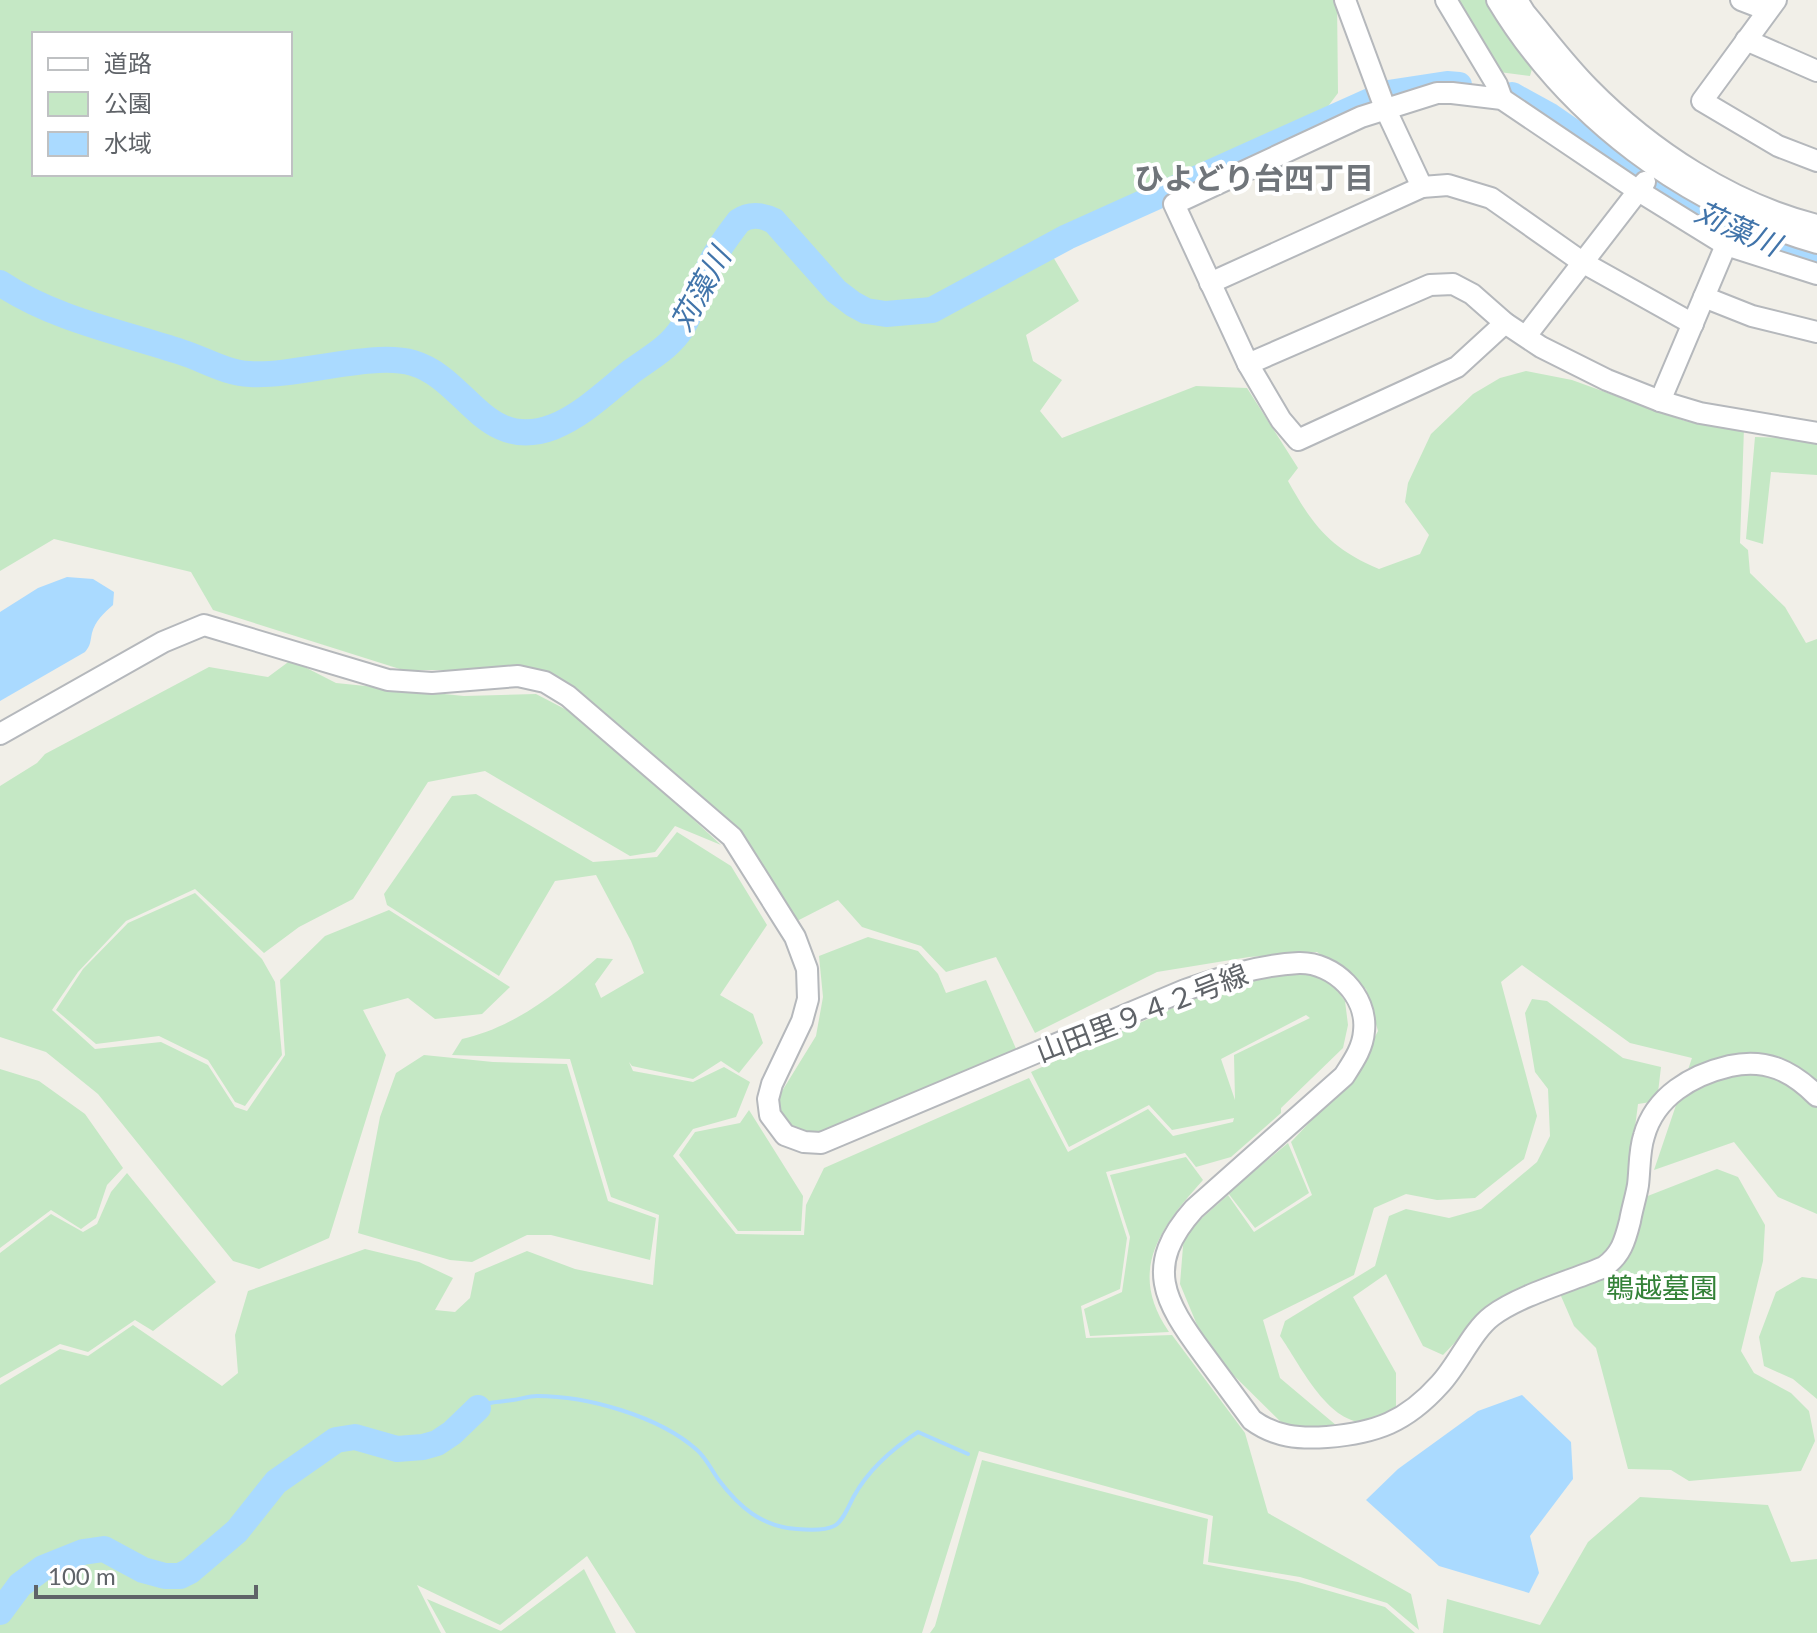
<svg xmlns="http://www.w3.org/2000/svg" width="1817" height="1633" viewBox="0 0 1817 1633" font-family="Lato,'Noto Sans JP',sans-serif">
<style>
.green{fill:#c5e8c5;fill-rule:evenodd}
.water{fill:#aadaff}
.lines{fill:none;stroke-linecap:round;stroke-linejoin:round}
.stream{stroke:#aadaff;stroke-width:4}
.river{stroke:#aadaff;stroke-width:26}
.minor-casing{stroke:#b5b8bc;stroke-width:24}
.minor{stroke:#fff;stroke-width:20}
.labels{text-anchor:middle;stroke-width:8;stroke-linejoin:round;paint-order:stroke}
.street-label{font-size:28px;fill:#5f6368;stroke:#fff}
.park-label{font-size:28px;fill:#348238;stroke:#fff}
.neighbourhood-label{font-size:30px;font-weight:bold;fill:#70757a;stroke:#fff}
.water-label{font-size:30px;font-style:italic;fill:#4174aa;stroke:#fff}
</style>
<rect width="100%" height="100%" fill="#f1efe8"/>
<!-- green -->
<g class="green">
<path d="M 0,0 L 1337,0 L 1338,93 L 1326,109 L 1291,131 L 1052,255 L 1079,301 L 1026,335 L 1033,361 L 1062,380 L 1040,411 L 1062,438 L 1196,386 L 1247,388 L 1298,468 L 1288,481 C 1313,526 1331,549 1379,569 L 1420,554 L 1429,535 L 1405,502 L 1408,483 L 1431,434 L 1473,394 L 1500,378 L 1526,371 L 1572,380 L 1685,421 L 1744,428 L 1740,543 L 1748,550 L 1750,573 L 1785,607 L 1806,643 L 1817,639 L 1817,1214 L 1778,1197 L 1734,1142 L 1654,1170 L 1692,1058 L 1630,1043 L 1522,965 L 1501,982 L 1537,1116 L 1524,1159 L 1475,1198 L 1437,1200 L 1406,1194 L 1374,1208 L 1354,1275 L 1263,1320 L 1280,1378 L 1343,1431 L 1287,1428 L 1207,1349 L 1180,1284 L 1184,1234 L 1228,1195 L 1254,1232 L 1312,1195 L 1291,1142 L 1355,1074 L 1378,1031 L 1366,989 L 1317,952 L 1249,957 L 1157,972 L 1035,1033 L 996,957 L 946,972 L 921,946 L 862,927 L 838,900 L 797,921 L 745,840 L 578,692 L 529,670 L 403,670 L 213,610 L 191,572 L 54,539 L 0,571 ZM 34,34 L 290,34 L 290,174 L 34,174 Z"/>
<path d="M 1453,0 L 1488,0 L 1534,62 L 1530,76 L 1499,72 Z"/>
<path d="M 1755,437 L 1817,439 L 1817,475 L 1771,472 L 1763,544 L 1746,539 Z"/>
<path d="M 291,660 L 336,683 L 464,696 L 536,694 L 586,720 L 721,845 L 675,826 L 655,852 L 630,856 L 485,771 L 428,782 L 353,899 L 299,927 L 264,953 L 195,889 L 126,921 L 78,972 L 52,1010 L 95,1049 L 161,1042 L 208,1065 L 235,1107 L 247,1111 L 285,1055 L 280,980 L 325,936 L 389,910 L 510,987 L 482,1014 L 435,1019 L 408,998 L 363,1010 L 386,1055 L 329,1238 L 259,1269 L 233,1261 L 98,1094 L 46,1052 L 0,1037 L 0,786 L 37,763 L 45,754 L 209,667 L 268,677 Z"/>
<path d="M 476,794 L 593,862 L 657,857 L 677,832 L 731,866 L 767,925 L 720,995 L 753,1014 L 763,1043 L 739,1073 L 721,1061 L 693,1079 L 632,1066 L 629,1062 L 633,1071 L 693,1082 L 724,1067 L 750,1082 L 736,1117 L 693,1129 L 673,1156 L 736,1234 L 804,1235 L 806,1205 L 824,1168 L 1029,1078 L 1068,1152 L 1148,1109 L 1173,1136 L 1233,1122 L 1234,1118 L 1172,1130 L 1149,1105 L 1069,1147 L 1031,1072 L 1210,991 L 1282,972 L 1313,974 L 1333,985 L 1345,1001 L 1348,1025 L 1343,1048 L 1281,1108 L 1281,1113 L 1231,1157 L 1196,1167 L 1185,1153 L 1106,1172 L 1127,1238 L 1120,1289 L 1081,1306 L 1086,1338 L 1172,1335 L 1245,1433 L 1268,1513 L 1411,1594 L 1419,1630 L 1387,1603 L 1300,1577 L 1208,1562 L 1213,1516 L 979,1451 L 922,1633 L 636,1633 L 587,1556 L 500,1625 L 417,1585 L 441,1633 L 0,1633 L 0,1385 L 60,1349 L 88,1356 L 133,1325 L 222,1386 L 238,1373 L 235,1335 L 248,1291 L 365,1249 L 419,1262 L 453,1278 L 435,1310 L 455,1312 L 470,1298 L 475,1273 L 527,1251 L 575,1269 L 653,1285 L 659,1215 L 611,1197 L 570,1059 L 452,1055 L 462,1039 C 513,1028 559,992 597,958 L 613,959 L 595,984 L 601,998 L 644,973 L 631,941 L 596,875 L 555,881 L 499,976 L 387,905 L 384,894 L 452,796 ZM 1306,1015 L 1310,1018 L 1234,1055 L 1235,1100 L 1221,1059 Z"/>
<path d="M 195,893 L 262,959 L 275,982 L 282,1055 L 245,1106 L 235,1102 L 208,1060 L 159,1036 L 96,1044 L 56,1010 L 83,969 L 128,923 Z"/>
<path d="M 868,937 L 918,951 L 938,974 L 946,993 L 986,980 L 1017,1051 L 836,1137 L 792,1132 L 780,1116 L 779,1096 L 816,1036 L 823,997 L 819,956 Z"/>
<path d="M 1532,999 L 1547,1001 L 1623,1058 L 1661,1067 L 1657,1101 L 1638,1104 L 1628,1182 L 1622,1206 L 1717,1169 L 1738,1177 L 1765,1225 L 1763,1261 L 1741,1351 L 1754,1373 L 1791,1393 L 1809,1411 L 1815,1441 L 1801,1471 L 1689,1481 L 1671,1470 L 1628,1469 L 1596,1348 L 1574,1326 L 1554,1280 L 1487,1309 L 1443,1355 L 1423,1346 L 1386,1274 L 1353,1297 L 1396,1373 L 1396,1407 C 1389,1411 1378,1421 1370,1422 C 1329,1428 1300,1364 1280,1336 L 1285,1321 L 1375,1266 L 1389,1216 L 1406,1209 L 1449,1218 L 1481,1209 L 1537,1162 L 1550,1136 L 1548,1089 L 1535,1072 L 1525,1013 Z"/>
<path d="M 424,1055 L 493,1062 L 567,1064 L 608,1201 L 656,1218 L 650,1260 L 551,1235 L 527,1235 L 472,1262 L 450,1260 L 358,1233 L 380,1117 L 396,1073 Z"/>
<path d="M 0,1069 L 39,1081 L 85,1114 L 123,1168 L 107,1185 L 96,1218 L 81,1229 L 51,1210 L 0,1248 Z"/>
<path d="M 749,1110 L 803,1196 L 801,1231 L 738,1231 L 679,1155 L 695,1132 L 740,1123 Z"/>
<path d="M 1288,1143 L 1309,1193 L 1255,1228 L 1228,1193 Z"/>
<path d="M 1186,1157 L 1203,1180 C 1160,1228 1127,1271 1169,1332 L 1090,1336 L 1084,1309 L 1122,1292 L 1130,1237 L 1110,1175 Z"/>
<path d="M 127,1173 L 216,1282 L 153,1331 L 135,1320 L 88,1352 L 60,1344 L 0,1378 L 0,1253 L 51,1214 L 83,1232 L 97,1224 L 111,1192 Z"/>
<path d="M 1802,1277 L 1817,1279 L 1817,1399 L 1793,1379 L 1764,1366 L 1759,1337 L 1776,1292 Z"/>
<path d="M 982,1460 L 1208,1519 L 1203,1564 L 1298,1582 L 1385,1607 L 1415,1633 L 930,1633 L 935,1626 Z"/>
<path d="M 1640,1497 L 1768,1505 L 1791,1562 L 1817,1559 L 1817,1633 L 1443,1633 L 1447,1599 L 1540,1625 L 1588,1542 Z"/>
<path d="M 584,1569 L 616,1633 L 446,1633 L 427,1599 L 501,1631 Z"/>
</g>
<!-- water -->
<g class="water">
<path d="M 67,577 L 93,579 L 114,592 L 113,605 C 104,613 95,621 92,633 C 90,642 91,645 85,652 L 0,701 L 0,612 L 38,588 Z"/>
<path d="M 1522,1395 L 1571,1442 L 1573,1479 L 1530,1536 L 1539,1573 L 1529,1593 L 1439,1566 L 1366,1500 L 1398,1469 L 1478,1411 Z"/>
</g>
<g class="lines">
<!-- stream -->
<path class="stream" d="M 478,1408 C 489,1401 500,1402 513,1400 C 521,1399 529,1396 537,1396 C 587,1396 659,1416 697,1450 C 706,1458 711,1469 718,1479 C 739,1507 762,1527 797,1529 C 808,1530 824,1531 834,1526 C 843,1522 849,1505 854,1496 C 869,1469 892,1449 918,1432 L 968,1454"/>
<!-- river -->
<g class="river">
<path d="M 1388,93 L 1447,84 L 1459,85"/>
<path d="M 1512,95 L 1550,116 L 1628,170"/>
<path d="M 1658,190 L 1702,217 L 1817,263"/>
<path d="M 0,283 C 54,319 120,332 181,352 C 204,359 225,373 250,374 C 297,377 372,351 413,363 C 467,379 484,453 553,427 C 583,415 607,391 632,371 C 651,357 669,348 682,328 C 695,307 701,283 712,261 C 719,247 729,234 739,221 C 751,213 762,215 774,221 L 836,291 L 853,304 L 866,311 L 886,314 L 932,310 L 1067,237 L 1374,99"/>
<path d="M 0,1612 L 20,1585 L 43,1568 L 83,1552 L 104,1549 L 143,1570 L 165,1576 L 180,1576 L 190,1571 L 237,1531 L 276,1482 L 336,1440 L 355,1437 L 397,1449 L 423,1447 L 437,1443 L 452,1433 L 478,1408"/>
</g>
<!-- minor casing -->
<g class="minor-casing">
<g id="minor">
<path d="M 1345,0 L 1385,108 L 1422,187"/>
<path d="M 1446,0 L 1497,85 L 1502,99"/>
<path d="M 1497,0 C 1568,118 1686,205 1817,243"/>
<path d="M 1517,0 L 1525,13 C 1546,38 1566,65 1589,88 C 1650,150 1732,204 1817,225"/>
<path d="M 1741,0 L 1767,10"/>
<path d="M 1776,0 L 1702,101 L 1778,146 L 1817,161"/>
<path d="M 1746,40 L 1817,71"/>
<path d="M 1817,274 L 1726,245 L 1637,190 L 1502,99 L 1452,93 L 1437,93 L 1361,117 L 1174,204 L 1248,364 L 1430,285 L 1453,284 L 1472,294 L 1505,323 L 1541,347 L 1607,380 L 1660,401 L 1700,413 L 1817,433"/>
<path d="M 1210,283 L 1422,187 L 1448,185 L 1491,198 L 1582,262 L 1693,324"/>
<path d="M 1704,297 L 1752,316 L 1817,332"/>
<path d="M 1526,336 L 1645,182"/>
<path d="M 1248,364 L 1281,420 L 1298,440 L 1457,367 L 1505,323"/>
<path d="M 1660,401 L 1726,245"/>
<path d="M 0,734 L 163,642 L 204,625 L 388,680 L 432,683 L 518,676 L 545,682 L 568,696 L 732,837 L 795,937 L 807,969 L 808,999 L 802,1021 L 772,1084 L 768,1099 L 770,1115 L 785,1135 L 804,1142 L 821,1143 L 1185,990 C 1223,977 1259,965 1299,963 C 1334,962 1368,996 1364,1031 C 1363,1048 1353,1062 1344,1076 L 1194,1209 C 1143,1266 1164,1301 1204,1355 C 1220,1377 1236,1398 1252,1420 C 1275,1437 1299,1439 1327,1437 C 1376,1433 1406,1422 1440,1384 C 1458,1365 1472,1331 1492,1316 C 1520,1295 1571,1281 1604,1267 C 1621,1255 1625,1241 1630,1221 C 1632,1209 1636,1197 1638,1185 C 1640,1169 1639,1151 1644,1136 C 1655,1096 1692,1075 1730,1066 C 1766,1058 1792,1071 1817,1096"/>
</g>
</g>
<!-- minor -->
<use href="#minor" class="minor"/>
</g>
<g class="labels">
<!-- street labels -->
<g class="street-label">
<text transform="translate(1142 1013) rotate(-21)" y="10">山田里９４２号線</text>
</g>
<!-- park labels -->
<g class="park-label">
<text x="1662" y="1298">鵯越墓園</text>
</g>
<!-- neighbourhood labels -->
<g class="neighbourhood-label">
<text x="1254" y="189">ひよどり台四丁目</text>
</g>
<!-- water labels -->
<g class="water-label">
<text transform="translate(1737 229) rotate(24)" y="10">苅藻川</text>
<text transform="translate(701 290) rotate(-61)" y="10">苅藻川</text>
</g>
</g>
<!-- legend -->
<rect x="32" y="32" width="260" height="144" fill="#ffffff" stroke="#bfc1c3" stroke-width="2"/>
<rect x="48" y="58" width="40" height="12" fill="#ffffff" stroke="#bfc1c3" stroke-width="2"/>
<text x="104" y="72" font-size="24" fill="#5f6368">道路</text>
<rect x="48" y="92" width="40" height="24" fill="#c5e8c5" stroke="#bfc1c3" stroke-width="2"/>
<text x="104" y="112" font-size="24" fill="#5f6368">公園</text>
<rect x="48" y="132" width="40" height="24" fill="#aadaff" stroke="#bfc1c3" stroke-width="2"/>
<text x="104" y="152" font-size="24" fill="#5f6368">水域</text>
<!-- scale -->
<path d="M36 1585v12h220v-12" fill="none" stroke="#5f6368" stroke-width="4"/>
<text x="48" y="1585" font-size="24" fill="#5f6368" stroke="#ffffff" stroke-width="6" paint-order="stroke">100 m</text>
</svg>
